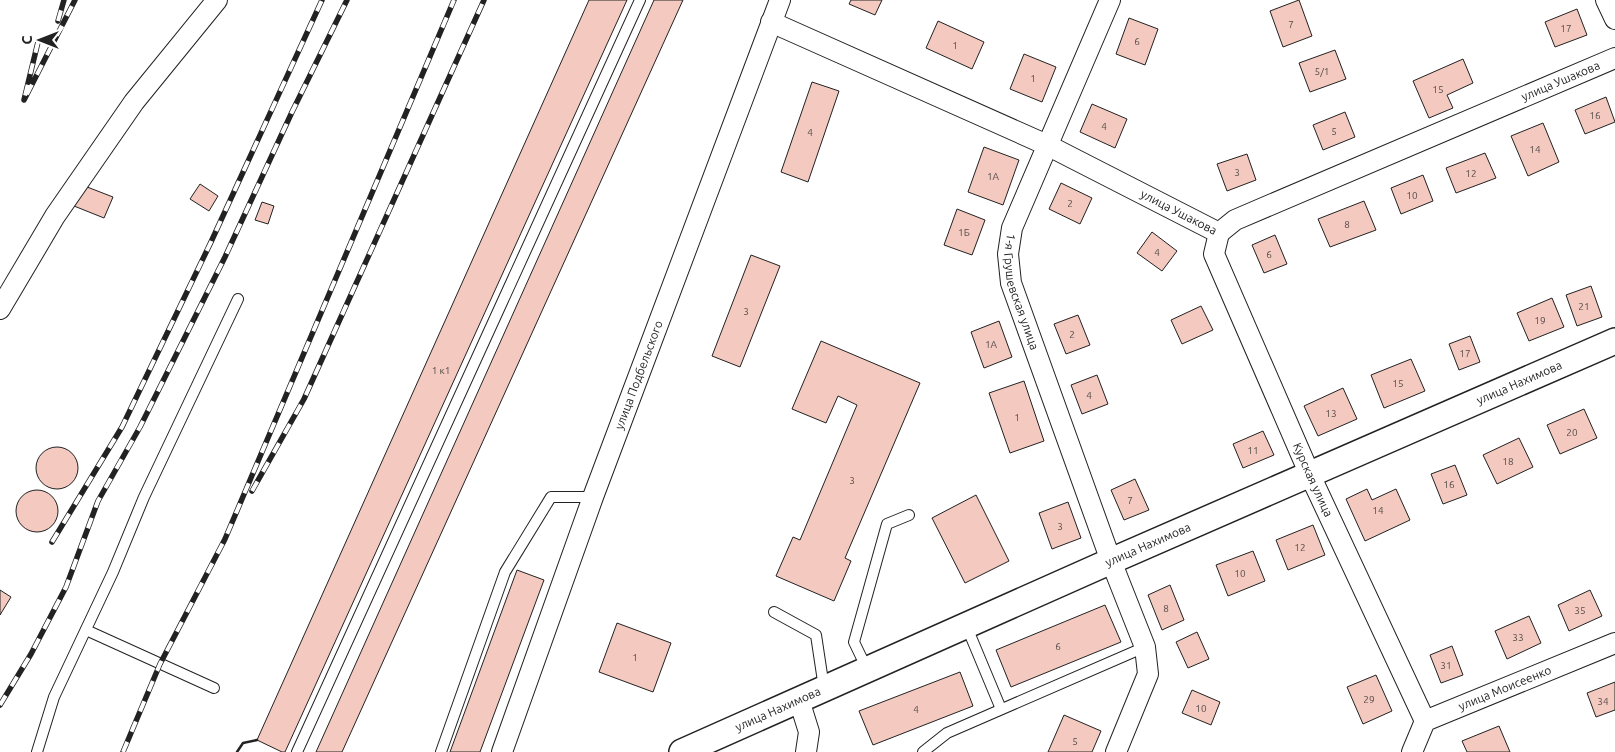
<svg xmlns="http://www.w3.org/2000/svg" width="1615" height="752" viewBox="0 0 1615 752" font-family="Ubuntu,sans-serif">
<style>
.building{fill:#f3c9c0;stroke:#222}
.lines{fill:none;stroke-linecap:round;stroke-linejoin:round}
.service-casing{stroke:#222;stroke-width:12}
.minor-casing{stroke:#222;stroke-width:22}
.tertiary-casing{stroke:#222;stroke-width:28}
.service{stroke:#fff;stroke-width:10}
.minor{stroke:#fff;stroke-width:20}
.tertiary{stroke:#fff;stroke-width:25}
.rail-casing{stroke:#222;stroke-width:5.5}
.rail{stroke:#fff;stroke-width:4;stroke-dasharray:11;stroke-linecap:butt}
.wall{stroke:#222;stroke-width:2.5}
.labels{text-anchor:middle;stroke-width:4;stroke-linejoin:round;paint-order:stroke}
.number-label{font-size:10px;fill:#564c4a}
.street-label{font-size:12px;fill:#222;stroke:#fff}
</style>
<rect width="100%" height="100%" fill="#fff"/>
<!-- building -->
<g class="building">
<path d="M 589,0 L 627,0 L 285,752 L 282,752 L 257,740 Z"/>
<path d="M 654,0 L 683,0 L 342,752 L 316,752 Z"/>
<path d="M 851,0 L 882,0 L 875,15 L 849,4 Z"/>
<path d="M 1299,0 L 1312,36 L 1283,47 L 1270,11 Z"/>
<path d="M 1577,9 L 1587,35 L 1555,47 L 1545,22 Z"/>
<path d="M 1129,18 L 1158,29 L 1145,65 L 1116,54 Z"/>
<path d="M 938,21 L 984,42 L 972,69 L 926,48 Z"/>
<path d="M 1335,50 L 1346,79 L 1310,92 L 1299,63 Z"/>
<path d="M 1024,54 L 1056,67 L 1042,102 L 1010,89 Z"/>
<path d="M 1463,59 L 1473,83 L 1447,95 L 1453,108 L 1429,118 L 1413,81 Z"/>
<path d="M 812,82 L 839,91 L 808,182 L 781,172 Z"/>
<path d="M 1606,97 L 1615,122 L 1585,134 L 1575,110 Z"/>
<path d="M 1092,104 L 1127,119 L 1115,148 L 1080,132 Z"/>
<path d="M 1345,112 L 1355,137 L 1323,150 L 1313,125 Z"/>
<path d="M 1543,123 L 1559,162 L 1528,176 L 1511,136 Z"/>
<path d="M 984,147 L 1019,160 L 1003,205 L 968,192 Z"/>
<path d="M 1485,153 L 1496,178 L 1456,193 L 1446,168 Z"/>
<path d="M 1247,154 L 1256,180 L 1227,191 L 1217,164 Z"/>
<path d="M 1423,175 L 1433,201 L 1401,214 L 1391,188 Z"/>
<path d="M 1061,183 L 1092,198 L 1080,224 L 1049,209 Z"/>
<path d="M 200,184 L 218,196 L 209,211 L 190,199 Z"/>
<path d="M 82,185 L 113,197 L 104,218 L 74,206 Z"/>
<path d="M 1364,201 L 1376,230 L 1330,247 L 1318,219 Z"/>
<path d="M 262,202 L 274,206 L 268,224 L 255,220 Z"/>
<path d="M 957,209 L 985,220 L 972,255 L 944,245 Z"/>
<path d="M 1152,232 L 1177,251 L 1162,271 L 1137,253 Z"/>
<path d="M 1275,235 L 1287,264 L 1264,273 L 1252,245 Z"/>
<path d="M 751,255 L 780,266 L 740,367 L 712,356 Z"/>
<path d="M 1591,286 L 1602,317 L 1577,326 L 1566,295 Z"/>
<path d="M 1552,298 L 1564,327 L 1529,341 L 1517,313 Z"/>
<path d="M 1201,306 L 1213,330 L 1182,344 L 1171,320 Z"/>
<path d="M 1078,315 L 1090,345 L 1066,354 L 1054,324 Z"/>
<path d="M 999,321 L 1012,357 L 984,368 L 971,332 Z"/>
<path d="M 1470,336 L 1480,362 L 1459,370 L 1449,344 Z"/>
<path d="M 821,341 L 920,383 L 845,558 L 851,561 L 834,601 L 776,576 L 793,537 L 800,540 L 857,405 L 838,396 L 826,423 L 792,409 Z"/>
<path d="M 1411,359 L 1425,391 L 1384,408 L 1371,375 Z"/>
<path d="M 1097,375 L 1108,404 L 1082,414 L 1071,385 Z"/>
<path d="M 1024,381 L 1044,441 L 1010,453 L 989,393 Z"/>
<path d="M 1343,388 L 1357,419 L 1318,436 L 1304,406 Z"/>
<path d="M 1584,409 L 1597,438 L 1560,454 L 1547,425 Z"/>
<path d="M 1263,431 L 1274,455 L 1243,468 L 1233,444 Z"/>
<path d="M 1519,438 L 1533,467 L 1497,484 L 1483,455 Z"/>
<circle cx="57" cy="468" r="21"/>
<path d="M 1455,465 L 1467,495 L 1443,504 L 1431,474 Z"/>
<path d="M 1135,479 L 1149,510 L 1124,520 L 1111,490 Z"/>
<path d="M 1367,489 L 1372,500 L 1396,489 L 1410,520 L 1365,541 L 1346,499 Z"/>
<circle cx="37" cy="511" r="21"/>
<path d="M 976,495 L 1009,561 L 965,583 L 932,518 Z"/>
<path d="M 1068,502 L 1081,538 L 1052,549 L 1039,513 Z"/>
<path d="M 1313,525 L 1325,555 L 1288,570 L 1276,540 Z"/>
<path d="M 1253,551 L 1265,581 L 1228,596 L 1216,565 Z"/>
<path d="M 517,570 L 544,580 L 480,752 L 450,752 Z"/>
<path d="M 1170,585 L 1184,620 L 1162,630 L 1148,595 Z"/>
<path d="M 0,590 L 11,597 L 0,615 Z"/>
<path d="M 1590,590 L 1602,616 L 1569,631 L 1558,605 Z"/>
<path d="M 1105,605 L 1121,642 L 1011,687 L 996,650 Z"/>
<path d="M 1529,616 L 1541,643 L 1507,659 L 1495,631 Z"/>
<path d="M 617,623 L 671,643 L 653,692 L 599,672 Z"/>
<path d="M 1197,632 L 1209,659 L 1188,668 L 1176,642 Z"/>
<path d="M 1452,646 L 1463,675 L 1441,683 L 1430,655 Z"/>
<path d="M 960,672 L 973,706 L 873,745 L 859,711 Z"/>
<path d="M 1376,675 L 1392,711 L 1363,724 L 1347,687 Z"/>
<path d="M 1615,682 L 1615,710 L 1596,717 L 1587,693 Z"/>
<path d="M 1192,690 L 1220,702 L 1211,725 L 1182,713 Z"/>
<path d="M 1064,715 L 1101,731 L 1092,752 L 1048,752 Z"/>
<path d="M 1499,726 L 1510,752 L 1467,752 L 1462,741 Z"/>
</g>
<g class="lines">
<!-- service casing -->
<g class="service-casing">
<g id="service">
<path d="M 774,612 L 816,635 L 824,688"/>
<path d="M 966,625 L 1001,709"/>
<path d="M 86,630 L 214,688"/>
<path d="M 867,669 L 854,642 L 887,524 L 909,515"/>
<path d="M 37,752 L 54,697 L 113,572 L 144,497 L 238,299"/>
<path d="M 297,752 L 640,0"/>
<path d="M 441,752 L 505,572 L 551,497 L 593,497"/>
<path d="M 923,752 L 947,733 L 1145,647"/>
</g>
</g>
<!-- minor casing -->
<g class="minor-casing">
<g id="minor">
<path id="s1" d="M 1110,0 L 1012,228 L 1008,254 L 1011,283 L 1111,561 L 1145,647 L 1148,674 L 1116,752"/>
<path d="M 1606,0 L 1615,19"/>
<path id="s2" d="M 771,22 L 1047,145 L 1219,233 L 1235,220 L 1615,58"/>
<path id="s3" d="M 1219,233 L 1214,254 L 1310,475 L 1425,721"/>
<path d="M 0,309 L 55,216 L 134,102 L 217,0"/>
<path d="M 799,700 L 809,732 L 806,752"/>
<path id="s4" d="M 502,752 L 593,497 L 780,0"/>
<path id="s5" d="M 1412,752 L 1425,721 L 1615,643"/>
</g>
</g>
<!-- tertiary casing -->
<g class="tertiary-casing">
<g id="tertiary">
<path id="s6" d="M 682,752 L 1111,561 L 1615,341"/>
</g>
</g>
<!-- service -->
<use href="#service" class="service"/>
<!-- minor -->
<use href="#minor" class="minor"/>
<!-- tertiary -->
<use href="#tertiary" class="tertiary"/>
<!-- rail casing -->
<g class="rail-casing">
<g id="rail">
<path d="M 58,21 L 64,0"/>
<path d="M 38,42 L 24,100 L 75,0"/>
<path d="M 252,491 L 304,399 L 484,0"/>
<path d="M 52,542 L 122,427 L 211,242 L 322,0"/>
<path d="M 0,705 L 31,654 L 66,587 L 98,501 L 140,427 L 225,257 L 292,112 L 347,0"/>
<path d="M 123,752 L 160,664 L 225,539 L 454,0"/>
</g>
</g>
<!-- rail -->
<use href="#rail" class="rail"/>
<!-- wall -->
<path class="wall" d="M 237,752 L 243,743 L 257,740"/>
</g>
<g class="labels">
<!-- number labels -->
<g class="number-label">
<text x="1291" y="28">7</text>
<text x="1566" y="32">17</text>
<text x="1137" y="45">6</text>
<text x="955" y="49">1</text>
<text x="1322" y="75">5/1</text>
<text x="1033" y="82">1</text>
<text x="1438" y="93">15</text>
<text x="1595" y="119">16</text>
<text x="1104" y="130">4</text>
<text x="1334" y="135">5</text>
<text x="810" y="136">4</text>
<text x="1535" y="153">14</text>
<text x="1237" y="176">3</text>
<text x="1471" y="177">12</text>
<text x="993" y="180">1А</text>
<text x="1412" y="199">10</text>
<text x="1070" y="207">2</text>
<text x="1347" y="228">8</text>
<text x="964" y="236">1Б</text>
<text x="1157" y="256">4</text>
<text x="1269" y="258">6</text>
<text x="1584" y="310">21</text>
<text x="746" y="315">3</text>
<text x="1540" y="324">19</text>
<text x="1072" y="338">2</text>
<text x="991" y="348">1А</text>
<text x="1465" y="357">17</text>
<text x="441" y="374">1 к1</text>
<text x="1398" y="387">15</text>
<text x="1089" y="399">4</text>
<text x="1331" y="417">13</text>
<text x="1017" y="421">1</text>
<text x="1572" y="436">20</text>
<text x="1253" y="454">11</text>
<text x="1508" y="465">18</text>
<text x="852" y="484">3</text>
<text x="1449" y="488">16</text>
<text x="1130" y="504">7</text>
<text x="1378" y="514">14</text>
<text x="1060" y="530">3</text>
<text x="1300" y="551">12</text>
<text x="1240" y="577">10</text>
<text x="1166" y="612">8</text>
<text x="1580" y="614">35</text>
<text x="1518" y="641">33</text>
<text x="1058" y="650">6</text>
<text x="635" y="661">1</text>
<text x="1446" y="669">31</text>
<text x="1369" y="703">29</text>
<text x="1603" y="705">34</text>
<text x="1201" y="712">10</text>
<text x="916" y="713">4</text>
<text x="1075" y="745">5</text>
</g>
<!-- street labels -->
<g class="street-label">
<text dy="4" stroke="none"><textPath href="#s2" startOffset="870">улица Ушакова</textPath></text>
<text dy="4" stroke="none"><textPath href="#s2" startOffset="450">улица Ушакова</textPath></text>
<text dy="4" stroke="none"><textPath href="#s1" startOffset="314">1-я Грушевская улица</textPath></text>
<text dy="4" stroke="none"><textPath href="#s4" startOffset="401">улица Подбельского</textPath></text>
<text dy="4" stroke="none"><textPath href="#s6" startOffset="915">улица Нахимова</textPath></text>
<text dy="4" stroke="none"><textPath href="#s3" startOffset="268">Курская улица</textPath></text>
<text dy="4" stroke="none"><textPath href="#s6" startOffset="510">улица Нахимова</textPath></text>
<text dy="4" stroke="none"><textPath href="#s5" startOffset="120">улица Моисеенко</textPath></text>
<text dy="4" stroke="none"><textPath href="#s6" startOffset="105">улица Нахимова</textPath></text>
</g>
</g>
<!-- north arrow -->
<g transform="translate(40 40) rotate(270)" stroke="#ffffff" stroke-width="4" paint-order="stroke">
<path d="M0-4L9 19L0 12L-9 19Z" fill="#222222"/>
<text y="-8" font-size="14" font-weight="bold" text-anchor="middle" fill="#222222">С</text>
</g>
</svg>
